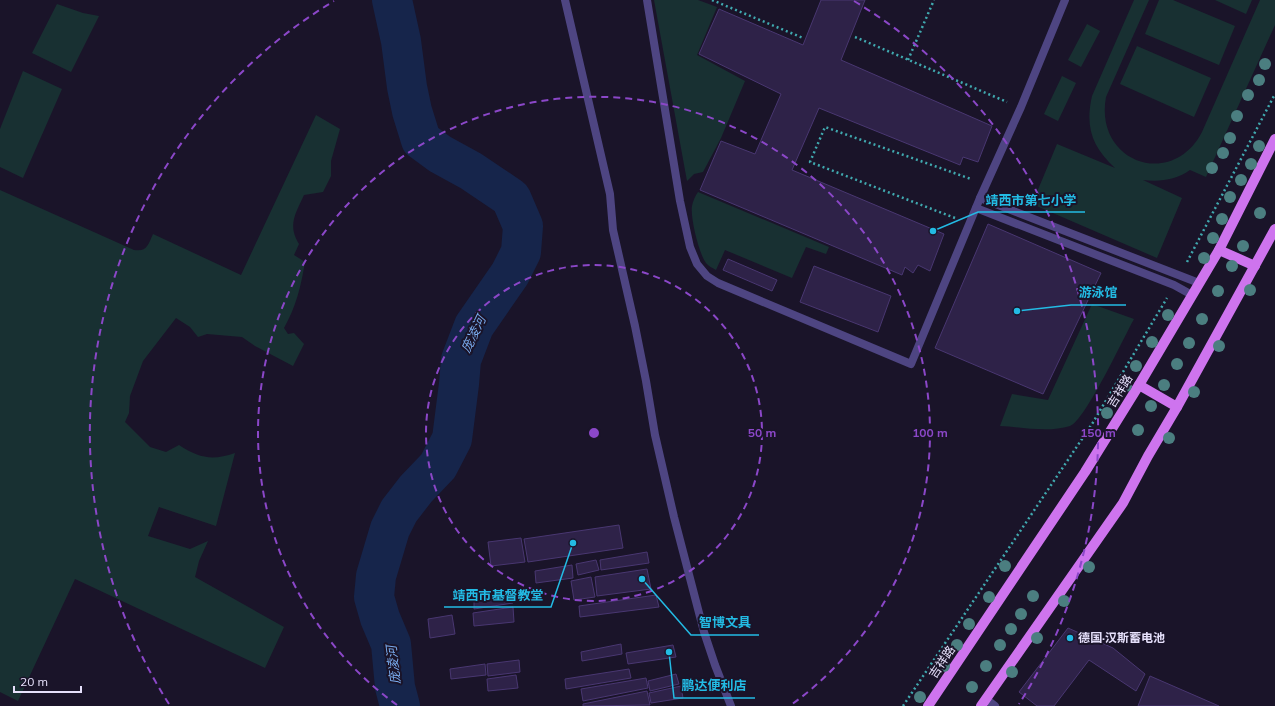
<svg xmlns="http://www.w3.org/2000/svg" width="1275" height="706" viewBox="0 0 1275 706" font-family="Mulish,'Noto Sans SC',sans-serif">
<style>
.green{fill:#183032}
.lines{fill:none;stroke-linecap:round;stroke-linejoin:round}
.river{stroke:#16254b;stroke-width:40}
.building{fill:#2e2248;stroke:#493771}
.path{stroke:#40a9af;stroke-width:2.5;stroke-dasharray:2 3;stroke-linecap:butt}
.lane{stroke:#4e4582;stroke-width:8}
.street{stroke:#4e4582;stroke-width:8}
.primary{stroke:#ce74ee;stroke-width:10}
.tree{fill:#4b7e80}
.ring{fill:none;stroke:#8b47c8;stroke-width:2;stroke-dasharray:7 5}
.poi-dot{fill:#23bbe4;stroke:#1a1429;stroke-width:1.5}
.labels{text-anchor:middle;stroke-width:4;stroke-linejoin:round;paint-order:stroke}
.street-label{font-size:12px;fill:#e6e0fb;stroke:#1a1429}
.poi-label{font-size:12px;font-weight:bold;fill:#e6e0fb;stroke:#1a1429;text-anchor:start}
.water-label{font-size:13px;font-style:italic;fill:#7aacef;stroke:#1a1429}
.centre{fill:#8b47c8;stroke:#1a1429;stroke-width:2}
.ring-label{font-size:12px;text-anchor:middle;font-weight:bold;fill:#8b47c8;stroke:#1a1429;stroke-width:4;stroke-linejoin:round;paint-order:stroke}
.leader{fill:none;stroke:#23bbe4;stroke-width:1.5}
.callout-dot{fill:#23bbe4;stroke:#1a1429;stroke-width:1.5}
.callout-label{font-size:13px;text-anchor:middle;font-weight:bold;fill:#23bbe4;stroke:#1a1429;stroke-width:4;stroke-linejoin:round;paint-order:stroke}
</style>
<rect width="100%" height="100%" fill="#1a1429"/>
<!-- green -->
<g class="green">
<path d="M 654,0 L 698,0 L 717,7 L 697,55 L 745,81 L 721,138 L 703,172 L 694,174 L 687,181 Z"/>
<path d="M 1134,0 L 1149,0 L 1106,97 C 1094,162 1172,190 1202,132 L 1260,0 L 1275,0 L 1275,25 L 1206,177 L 1190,170 C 1176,180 1160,182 1143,180 L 1182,198 L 1157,258 L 1032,204 L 1057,144 L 1115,168 C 1092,147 1085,127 1092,96 Z"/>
<path d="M 1159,0 L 1173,0 L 1235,26 L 1219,65 L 1145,34 Z"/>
<path d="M 1215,0 L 1252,0 L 1246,14 Z"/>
<path d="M 57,4 L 83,13 L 99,16 L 71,72 L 32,53 Z"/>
<path d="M 1087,24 L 1100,31 L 1081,67 L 1068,60 Z"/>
<path d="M 1137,46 L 1211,78 L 1194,117 L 1120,84 Z"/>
<path d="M 23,71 L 62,89 L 23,178 L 0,167 L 0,129 Z"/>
<path d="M 1062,76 L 1076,83 L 1058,121 L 1044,114 Z"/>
<path d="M 316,115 L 340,129 L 331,161 L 331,176 L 323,192 L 304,195 C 296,213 287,225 299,244 L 294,255 L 305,262 C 301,286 296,307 284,328 L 288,334 L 294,333 L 304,344 L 293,366 L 255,346 L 242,337 L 207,334 L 198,337 L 190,327 L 176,318 L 143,361 L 130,396 L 129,413 L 125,422 L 150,447 L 166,452 L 179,445 C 199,458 212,461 235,453 L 216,526 L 159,507 L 148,536 L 190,549 L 208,541 L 199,561 L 195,577 L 284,627 L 265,668 L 75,579 L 18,701 L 0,692 L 0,190 L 134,250 C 147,252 148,245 153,234 L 241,275 Z"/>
<path d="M 698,192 L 829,247 L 826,254 L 806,247 L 792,278 L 725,250 L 716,270 C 713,268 708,266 706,263 C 699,254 690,217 692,206 C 693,201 695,196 698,192 Z"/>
<path d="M 1092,304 L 1134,319 C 1124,337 1085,421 1070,426 C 1048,433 1022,427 1000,426 L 1012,394 L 1048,400 Z"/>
</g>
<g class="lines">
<!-- river -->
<path class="river" d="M 392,0 L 401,41 L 407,87 L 412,111 L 421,140 L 440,154 L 471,171 L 511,198 L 523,226 L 521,252 L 510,274 L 474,326 L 461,360 L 459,384 L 452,439 L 438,466 L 416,489 L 399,511 L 390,529 L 376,576 L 374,597 L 380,618 L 391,644 L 395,687 L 400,706"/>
</g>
<!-- building -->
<g class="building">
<path d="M 821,0 L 865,0 L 841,60 L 992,126 L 978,162 L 963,157 L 960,165 L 819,108 L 792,170 L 944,234 L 930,271 L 918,265 L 913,273 L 905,267 L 902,275 L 700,190 L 721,141 L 755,154 L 781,94 L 699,54 L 719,9 L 803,45 Z"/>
<path d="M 988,224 L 1101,273 L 1043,394 L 935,348 Z"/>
<path d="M 728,259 L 777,280 L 772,291 L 723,270 Z"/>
<path d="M 814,266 L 891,296 L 878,332 L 800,302 Z"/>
<path d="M 619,525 L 623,548 L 528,562 L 524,539 Z"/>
<path d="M 521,538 L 525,562 L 491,566 L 488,542 Z"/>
<path d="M 647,552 L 649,563 L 601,570 L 600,560 Z"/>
<path d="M 596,560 L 599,570 L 578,575 L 576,564 Z"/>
<path d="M 572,565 L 573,578 L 536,583 L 535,571 Z"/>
<path d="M 647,569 L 651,589 L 597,596 L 595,577 Z"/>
<path d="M 591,577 L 595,597 L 574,600 L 571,581 Z"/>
<path d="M 513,591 L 513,603 L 474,609 L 474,595 Z"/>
<path d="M 656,595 L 659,607 L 580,617 L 579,606 Z"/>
<path d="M 513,607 L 514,622 L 474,626 L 473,613 Z"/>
<path d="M 452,615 L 455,634 L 430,638 L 428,619 Z"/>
<path d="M 1068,628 L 1113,648 L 1145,674 L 1136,691 L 1089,660 L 1054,706 L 1037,706 L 1019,692 Z"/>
<path d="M 621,644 L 622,654 L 582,661 L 581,652 Z"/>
<path d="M 673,645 L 676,657 L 628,664 L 626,653 Z"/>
<path d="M 519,660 L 520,672 L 488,676 L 487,664 Z"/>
<path d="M 485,664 L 486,675 L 451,679 L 450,669 Z"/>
<path d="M 629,669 L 631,678 L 566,689 L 565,679 Z"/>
<path d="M 676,674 L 679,684 L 650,691 L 648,681 Z"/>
<path d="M 516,675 L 518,688 L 488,691 L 487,679 Z"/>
<path d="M 1150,676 L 1219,706 L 1138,706 Z"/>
<path d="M 646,678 L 648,688 L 583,701 L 581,689 Z"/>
<path d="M 681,686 L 683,698 L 651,703 L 649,693 Z"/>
<path d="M 647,691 L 650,705 L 583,706 L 583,704 Z"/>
</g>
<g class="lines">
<!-- path -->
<g class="path">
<path d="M 712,0 L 803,38"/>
<path d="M 855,37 L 1007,102"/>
<path d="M 908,60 L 934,0"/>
<path d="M 955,218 L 810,162 L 825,127 L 971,179"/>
<path d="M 1187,262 L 1275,94"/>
<path d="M 903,706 L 1092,424 L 1167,298"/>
</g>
<!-- lane -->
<g class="lane">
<path d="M 647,0 L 680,201 L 690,247 L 697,264 L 707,276 L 718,283 L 911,364 L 980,198 L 1021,107 L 1065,0"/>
<path d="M 980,198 L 1199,283"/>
<path d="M 976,208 L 1174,285 L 1192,295"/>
<path d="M 986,699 L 995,706"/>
</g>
<!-- street -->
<path class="street" d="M 565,0 L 610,194 L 613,230 L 635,326 L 646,381 L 655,435 L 674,517 L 704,632 L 715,665 L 731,706"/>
<!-- primary -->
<g class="primary">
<path d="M 1219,250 L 1255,266"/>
<path d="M 1139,385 L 1177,407"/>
<path d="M 928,706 L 1085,472 L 1139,385 L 1219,250 L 1275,139"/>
<path d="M 981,706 L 1123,503 L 1148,456 L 1177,407 L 1275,229"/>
</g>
</g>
<!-- trees -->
<g class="tree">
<circle cx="1265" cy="64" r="6"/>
<circle cx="1259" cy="80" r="6"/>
<circle cx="1248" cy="95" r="6"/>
<circle cx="1237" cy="116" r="6"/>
<circle cx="1230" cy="138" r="6"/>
<circle cx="1259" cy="146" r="6"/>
<circle cx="1223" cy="153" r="6"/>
<circle cx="1251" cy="164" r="6"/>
<circle cx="1212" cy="168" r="6"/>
<circle cx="1241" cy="180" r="6"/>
<circle cx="1230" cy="197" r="6"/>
<circle cx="1260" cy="213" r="6"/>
<circle cx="1222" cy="219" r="6"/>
<circle cx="1213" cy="238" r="6"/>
<circle cx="1243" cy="246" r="6"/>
<circle cx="1204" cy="258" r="6"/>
<circle cx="1232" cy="266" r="6"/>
<circle cx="1250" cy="290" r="6"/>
<circle cx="1218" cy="291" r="6"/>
<circle cx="1168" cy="315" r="6"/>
<circle cx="1202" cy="319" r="6"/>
<circle cx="1152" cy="342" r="6"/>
<circle cx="1189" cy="343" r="6"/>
<circle cx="1219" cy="346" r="6"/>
<circle cx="1177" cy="364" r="6"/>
<circle cx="1136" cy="366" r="6"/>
<circle cx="1164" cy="385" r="6"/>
<circle cx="1126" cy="386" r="6"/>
<circle cx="1194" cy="392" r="6"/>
<circle cx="1151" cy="406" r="6"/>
<circle cx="1107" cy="413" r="6"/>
<circle cx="1138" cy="430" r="6"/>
<circle cx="1169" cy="438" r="6"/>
<circle cx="1005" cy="566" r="6"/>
<circle cx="1089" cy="567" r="6"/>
<circle cx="1033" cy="596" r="6"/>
<circle cx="989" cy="597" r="6"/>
<circle cx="1064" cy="601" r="6"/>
<circle cx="1021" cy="614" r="6"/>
<circle cx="969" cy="624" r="6"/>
<circle cx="1011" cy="629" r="6"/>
<circle cx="1037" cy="638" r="6"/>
<circle cx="957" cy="645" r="6"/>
<circle cx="1000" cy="645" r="6"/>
<circle cx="944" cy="666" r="6"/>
<circle cx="986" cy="666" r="6"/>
<circle cx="1012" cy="672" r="6"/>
<circle cx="972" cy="687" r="6"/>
<circle cx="920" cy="697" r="6"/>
</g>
<!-- distance rings -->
<g class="ring">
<circle cx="594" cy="433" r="168"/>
<path d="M397 705A336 336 0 1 1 791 705"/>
<path d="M169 704A504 504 0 0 1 334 1M854 1A504 504 0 0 1 1019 704"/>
</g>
<!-- markers -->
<circle class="poi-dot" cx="1070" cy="638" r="4"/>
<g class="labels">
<!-- street labels -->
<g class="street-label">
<text transform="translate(1120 391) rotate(-58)" y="4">吉祥路</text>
<text transform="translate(942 662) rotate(-56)" y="4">吉祥路</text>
</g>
<!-- poi labels -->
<g class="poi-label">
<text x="1078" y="642">德国·汉斯蓄电池</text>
</g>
<!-- water labels -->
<g class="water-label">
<text transform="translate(473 334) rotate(-64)" y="5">庞凌河</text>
<text transform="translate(393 665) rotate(-97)" y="5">庞凌河</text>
</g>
</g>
<circle cx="594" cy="433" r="6" class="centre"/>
<g class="ring-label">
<text x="762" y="437">50 m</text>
<text x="930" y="437">100 m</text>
<text x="1098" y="437">150 m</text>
</g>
<!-- callouts -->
<path class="leader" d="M933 231L978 212H1085M1017 311L1071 305H1126M573 543L551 607H444M642 579L691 635H759M669 652L674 698H755"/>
<g class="callout-dot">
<circle cx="933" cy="231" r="4"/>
<circle cx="1017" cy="311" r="4"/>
<circle cx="573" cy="543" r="4"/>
<circle cx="642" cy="579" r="4"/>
<circle cx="669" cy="652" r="4"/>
</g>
<g class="callout-label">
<text x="1031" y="205">靖西市第七小学</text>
<text x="1098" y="297">游泳馆</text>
<text x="498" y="600">靖西市基督教堂</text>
<text x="725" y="627">智博文具</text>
<text x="714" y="690">鹏达便利店</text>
</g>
<!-- scale -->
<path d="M14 686v6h67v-6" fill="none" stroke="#e6e0fb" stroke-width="2"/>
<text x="20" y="686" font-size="12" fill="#e6e0fb" stroke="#1a1429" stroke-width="3" paint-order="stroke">20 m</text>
</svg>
